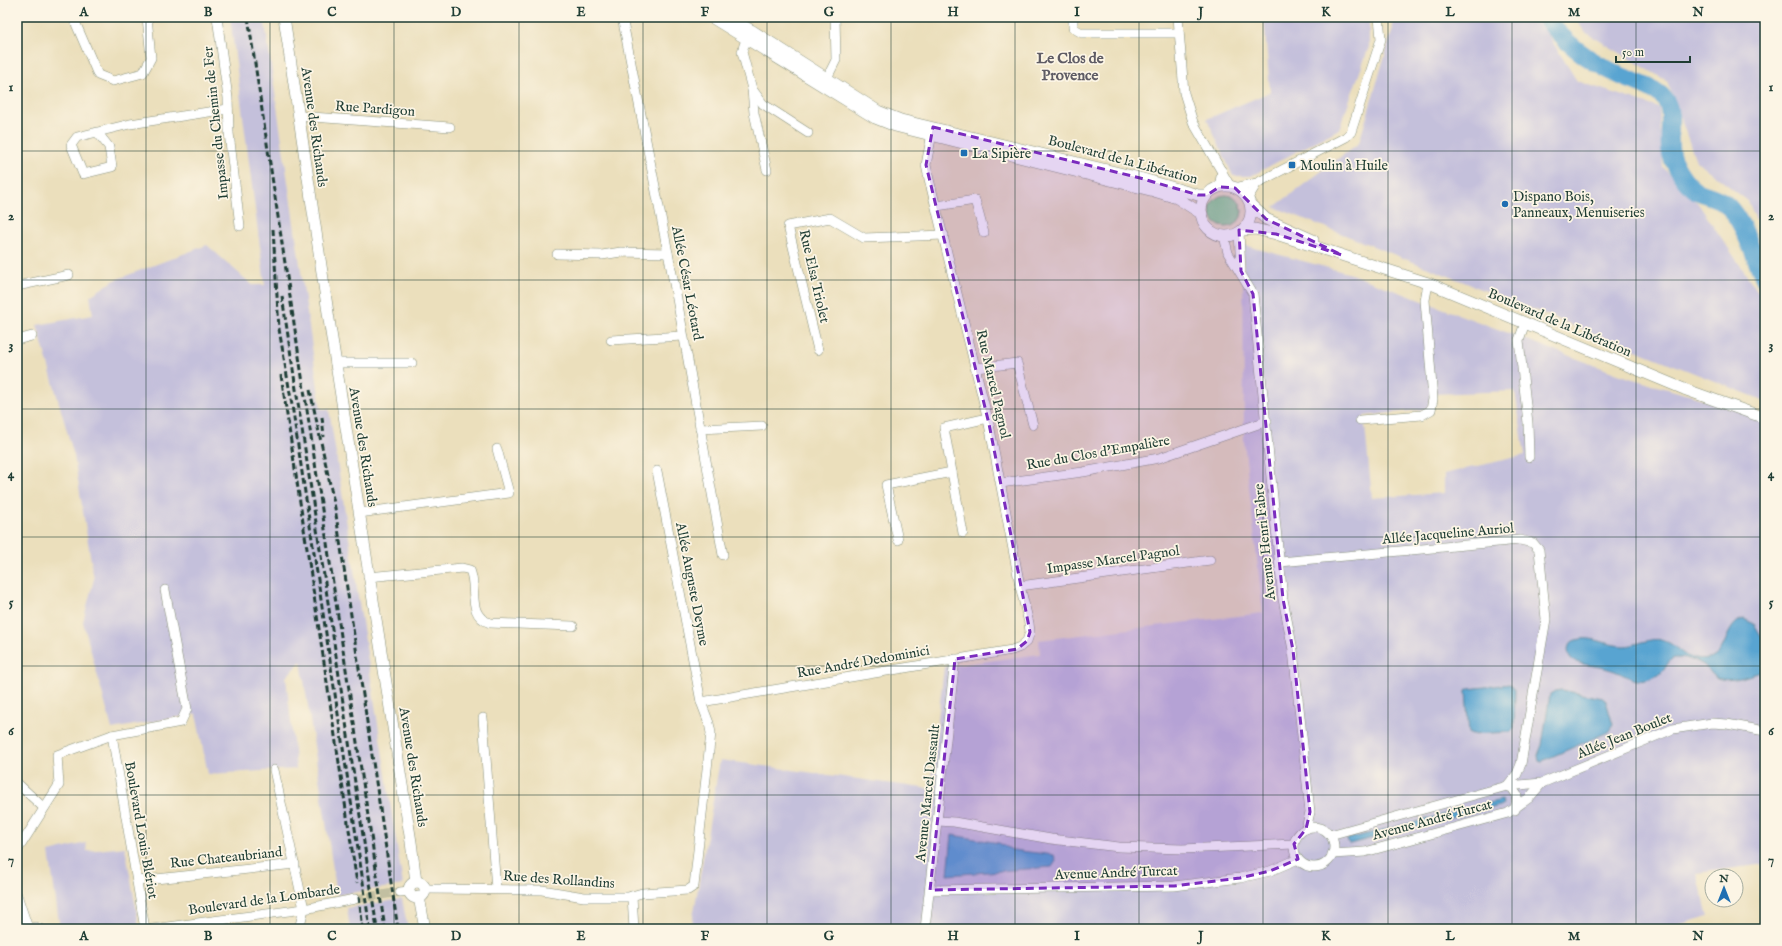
<svg xmlns="http://www.w3.org/2000/svg" width="1782" height="946" viewBox="0 0 1782 946" font-family="'IM FELL English',serif">
<style>
.industrial{fill:#c4c0db;fill-rule:evenodd}
.green{fill:#85cf8c;stroke:#528660}
.water{fill:#59a4d1;stroke:#3c7082}
.lines{fill:none;stroke-linecap:round;stroke-linejoin:round}
.river{stroke:#59a4d1;stroke-width:18}
.minor-tunnel{stroke:#c2bfa1;stroke-width:9;stroke-dasharray:9 4.5;stroke-linecap:butt}
.minor-casing{stroke:#858e78;stroke-width:10}
.tertiary-casing{stroke:#858e78;stroke-width:12}
.minor{stroke:#fff;stroke-width:9}
.tertiary{stroke:#fff;stroke-width:11}
.rail{stroke:#1f3d34;stroke-width:3;stroke-dasharray:6 3;stroke-linecap:butt}
.marked{fill:#7b2cbf;fill-opacity:0.2;stroke:#7b2cbf;stroke-width:3;stroke-dasharray:8 5;stroke-linejoin:round}
.grid{fill:none;stroke:#1f3d34;stroke-width:1;stroke-opacity:0.55}
.poi-dot{fill:#1f6fb2;stroke:#fcf5e5;stroke-width:1.5}
.labels{text-anchor:middle;stroke-width:3.5;stroke-linejoin:round;paint-order:stroke}
.street-label{font-size:14px;fill:#1f3d34;stroke:#fcf5e5}
.poi-label{font-size:14px;fill:#1f3d34;stroke:#fcf5e5;text-anchor:start}
.neighbourhood-label{font-size:15px;font-weight:bold;fill:#5f5c65;stroke:#fcf5e5}
.neatline{fill:none;stroke:#1f3d34;stroke-width:1.5}
.grid-label{font-size:13px;text-anchor:middle;font-weight:bold;fill:#1f3d34}
</style>
<rect width="100%" height="100%" fill="#fcf5e5"/>
<filter id="ink" filterUnits="userSpaceOnUse"><feTurbulence type="fractalNoise" baseFrequency=".025" numOctaves="2"/><feDisplacementMap in="SourceGraphic" scale="8" xChannelSelector="R" yChannelSelector="G"/><feConvolveMatrix kernelMatrix="1 2 1 2 8 2 1 2 1" color-interpolation-filters="sRGB"/></filter>
<filter id="wash" filterUnits="userSpaceOnUse"><feTurbulence type="fractalNoise" baseFrequency=".012" numOctaves="4" result="noise"/><feDisplacementMap in="SourceGraphic" scale="16" xChannelSelector="R" yChannelSelector="G"/><feGaussianBlur stdDeviation="0.9" result="paint"/><feColorMatrix in="noise" values="0 0 0 0 0 0 0 0 0 0 0 0 0 0 0 0 0 1.4 0 .05"/><feComposite in="paint" operator="in"/></filter>
<g filter="url(#wash)">
<rect width="100%" height="100%" fill="#ebdfbc"/>
<!-- industrial -->
<g class="industrial">
<path d="M 230,17 L 264,17 L 321,409 L 329,409 L 403,885 L 337,895 L 301,661 L 286,677 L 296,769 L 208,774 L 196,714 L 112,729 L 83,622 L 94,579 L 74,456 L 37,325 L 93,315 L 90,296 L 115,280 L 207,245 L 252,285 L 265,285 Z"/>
<path d="M 1264,17 L 1369,17 L 1369,47 L 1339,129 L 1251,176 L 1233,176 L 1207,119 L 1270,92 Z"/>
<path d="M 1392,17 L 1537,17 L 1577,81 L 1659,108 L 1663,167 L 1697,202 L 1761,296 L 1765,359 L 1765,401 L 1274,207 L 1359,143 L 1393,28 Z"/>
<path d="M 1574,17 L 1765,17 L 1765,241 L 1748,201 L 1696,161 L 1667,81 L 1585,32 Z"/>
<path d="M 1243,245 L 1351,274 L 1626,377 L 1765,417 L 1765,864 L 1697,873 L 1708,916 L 1665,929 L 691,929 L 720,760 L 930,789 L 944,667 L 1040,654 L 1039,640 L 1263,613 L 1244,441 ZM 1515,391 L 1525,455 L 1444,474 L 1444,493 L 1372,498 L 1364,416 L 1428,409 L 1431,394 Z"/>
<path d="M 86,843 L 87,851 L 125,847 L 139,925 L 105,929 L 60,929 L 49,852 Z"/>
<path d="M 402,899 L 408,929 L 350,929 L 347,908 Z"/>
</g>
<!-- green -->
<circle class="green" cx="1226" cy="211" r="16"/>
<!-- water -->
<g class="water">
<path d="M 1744,619 L 1754,624 L 1765,642 L 1765,671 C 1752,674 1734,682 1721,679 C 1713,678 1711,671 1705,666 C 1700,661 1684,658 1677,658 C 1669,657 1667,667 1662,672 C 1658,675 1652,679 1646,680 C 1635,683 1622,673 1612,670 C 1600,666 1588,666 1576,662 C 1566,658 1565,643 1576,640 C 1593,635 1607,646 1624,646 C 1636,646 1650,637 1662,640 C 1680,645 1683,663 1708,659 C 1728,656 1724,623 1744,619 Z"/>
<path d="M 1510,684 L 1515,690 L 1514,729 L 1511,732 L 1469,734 L 1466,691 L 1469,689 Z"/>
<path d="M 1561,690 L 1603,698 L 1606,701 L 1613,725 L 1608,732 L 1542,761 L 1539,760 L 1538,755 L 1542,745 L 1550,694 L 1555,691 Z"/>
<path d="M 1502,800 L 1503,805 L 1439,821 L 1438,816 Z"/>
<path d="M 1435,817 L 1436,822 L 1349,844 L 1347,839 Z"/>
<path d="M 952,835 L 999,843 L 1012,850 L 1054,855 L 1056,861 L 1052,867 L 948,875 Z"/>
</g>
<g class="lines">
<!-- river -->
<path class="river" d="M 1546,17 C 1563,43 1593,63 1621,76 C 1634,82 1651,86 1662,96 C 1678,112 1664,141 1673,160 C 1678,171 1686,184 1697,191 C 1707,196 1719,197 1727,205 C 1746,225 1753,256 1765,280"/>
</g>
</g>
<g filter="url(#ink)">
<g class="lines">
<!-- minor-tunnel -->
<path class="minor-tunnel" d="M 355,899 L 400,892"/>
<!-- minor casing -->
<g class="minor-casing">
<g id="minor">
<path d="M 73,17 L 98,75 L 113,81 L 143,73 L 151,58 L 147,17"/>
<path d="M 217,17 L 228,98 L 229,133 L 240,226"/>
<path d="M 622,17 L 677,299 L 723,555"/>
<path d="M 1073,17 L 1073,28 L 1082,33 L 1179,33"/>
<path d="M 1178,17 L 1184,93 L 1193,122 L 1230,186"/>
<path d="M 750,33 L 744,45 L 742,52 L 752,89 L 763,104 L 808,133"/>
<path d="M 824,84 L 836,60 L 835,17"/>
<path d="M 752,89 L 754,113 L 767,170"/>
<path d="M 298,116 L 450,127"/>
<path d="M 97,132 L 109,147 L 112,167 L 83,174 L 71,145 L 77,137 L 130,124 L 228,109"/>
<path d="M 1219,187 L 1222,171"/>
<path d="M 1235,188 L 1257,183 L 1346,137 L 1351,132 L 1381,39 L 1379,17"/>
<path d="M 1248,198 L 1257,183"/>
<path d="M 937,206 L 975,200 L 984,233"/>
<path d="M 1239,232 L 1241,271"/>
<path d="M 1224,236 L 1228,253 L 1253,294 L 1283,599 L 1293,650 L 1310,812 L 1306,829"/>
<path d="M 557,254 L 602,255 L 621,252 L 668,253"/>
<path d="M 17,286 L 69,275"/>
<path d="M 1525,323 L 1519,340 L 1528,423 L 1529,457"/>
<path d="M 17,340 L 32,336"/>
<path d="M 611,340 L 683,336"/>
<path d="M 818,350 L 788,226 L 830,218 L 864,238 L 944,235"/>
<path d="M 335,363 L 412,363"/>
<path d="M 976,368 L 1017,363 L 1033,425"/>
<path d="M 1360,420 L 1422,415 L 1431,410 L 1433,399 L 1425,300 L 1427,289 L 1431,284"/>
<path d="M 700,429 L 762,426"/>
<path d="M 952,472 L 963,533"/>
<path d="M 1001,483 L 1083,472 L 1159,458 L 1267,421"/>
<path d="M 359,513 L 509,493 L 497,449"/>
<path d="M 898,540 L 886,485 L 952,472 L 944,428 L 988,418"/>
<path d="M 1280,562 L 1520,540 L 1533,543 L 1539,550 L 1546,619 L 1521,764 L 1517,774 L 1507,786 L 1512,788 L 1517,795 L 1515,810"/>
<path d="M 368,577 L 462,568 L 470,570 C 478,588 466,615 490,623 L 573,626"/>
<path d="M 1020,586 L 1210,560"/>
<path d="M 701,702 L 1012,650 L 1020,647 L 1027,641 L 1030,632 L 1029,623 L 1020,586 L 989,424 L 929,179 L 926,165 L 933,128"/>
<path d="M 483,718 L 496,889"/>
<path d="M 112,735 L 145,929"/>
<path d="M 274,770 L 304,909 L 299,929"/>
<path d="M 17,783 L 44,808"/>
<path d="M 938,821 L 954,822 L 1051,839 L 1119,847 L 1182,849 L 1294,844"/>
<circle cx="1314" cy="847" r="20"/>
<path d="M 1330,835 L 1507,786 L 1542,783 L 1673,729 L 1712,723 L 1727,724 L 1765,731"/>
<path d="M 17,851 L 59,785 L 57,755 L 112,735 L 181,722 L 187,709 L 165,590"/>
<path d="M 1332,854 L 1365,852 L 1508,813 L 1529,798 L 1542,783"/>
<path d="M 137,881 L 295,864"/>
<path d="M 425,889 L 542,890 L 584,897 L 628,897 L 642,893 L 688,890 L 694,886 L 711,733 L 709,723 L 701,702 L 657,471"/>
<path d="M 930,890 L 1174,886 L 1240,878 L 1270,871 L 1298,859"/>
<path d="M 400,892 L 409,891"/>
<path d="M 17,895 L 28,928"/>
<path d="M 632,896 L 634,929"/>
<path d="M 27,929 L 36,927 L 40,929"/>
<path d="M 152,929 L 304,909 L 355,899"/>
<path d="M 925,929 L 955,659"/>
</g>
</g>
<!-- tertiary casing -->
<g class="tertiary-casing">
<g id="tertiary">
<path d="M 284,17 L 330,326 L 411,842 L 416,882"/>
<path d="M 711,17 L 875,118 L 895,126 L 1154,191 L 1177,198 L 1202,214"/>
<path d="M 727,17 L 751,30 L 878,111 L 901,120 L 1140,178 L 1198,195 L 1207,195"/>
<circle cx="1226" cy="211" r="25"/>
<path d="M 1251,205 L 1266,219 L 1313,240"/>
<path d="M 1243,230 L 1255,229 L 1276,234 L 1431,284 L 1684,389 L 1765,418"/>
<circle cx="417" cy="890" r="8"/>
<path d="M 419,897 L 425,929"/>
</g>
</g>
<!-- minor -->
<use href="#minor" class="minor"/>
<!-- tertiary -->
<use href="#tertiary" class="tertiary"/>
<!-- rail -->
<g class="rail">
<path d="M 248,17 L 385,929"/>
<path d="M 273,229 L 279,329 L 292,405 L 370,929"/>
<path d="M 282,296 L 377,929"/>
<path d="M 281,375 L 357,883"/>
<path d="M 310,390 L 335,508 L 398,929"/>
<path d="M 322,417 L 324,437"/>
<path d="M 359,897 L 363,929"/>
</g>
</g>
</g>
<!-- marked area -->
<path class="marked" d="M 933,127 L 1140,178 L 1198,195 L 1207,195 L 1219,187 L 1235,188 L 1266,219 L 1342,255 L 1276,234 L 1239,230 L 1241,271 L 1253,294 L 1283,599 L 1293,650 L 1310,812 L 1306,829 L 1294,844 L 1298,859 L 1270,871 L 1240,878 L 1174,886 L 930,890 L 955,659 L 1017,649 L 1027,641 L 1030,632 L 989,424 L 926,165 Z"/>
<!-- grid -->
<path class="grid" d="M 146,17 L 146,929M 270,17 L 270,929M 394,17 L 394,929M 519,17 L 519,929M 643,17 L 643,929M 767,17 L 767,929M 891,17 L 891,929M 1015,17 L 1015,929M 1139,17 L 1139,929M 1263,17 L 1263,929M 1388,17 L 1388,929M 1512,17 L 1512,929M 1636,17 L 1636,929M 17,151 L 1765,151M 17,280 L 1765,280M 17,409 L 1765,409M 17,537 L 1765,537M 17,666 L 1765,666M 17,795 L 1765,795"/>
<!-- markers -->
<g class="poi-dot">
<rect x="960" y="149" width="8" height="8" rx="2"/>
<rect x="1288" y="161" width="8" height="8" rx="2"/>
<circle cx="1505" cy="204" r="4"/>
</g>
<g class="labels">
<!-- street labels -->
<g class="street-label">
<text transform="translate(375 108) rotate(4)" y="5">Rue Pardigon</text>
<text transform="translate(215 123) rotate(-96)" y="5">Impasse du Chemin de Fer</text>
<text transform="translate(315 127) rotate(82)" y="5">Avenue des Richauds</text>
<text transform="translate(1123 159) rotate(15)" y="5">Boulevard de la Libération</text>
<text transform="translate(815 276) rotate(77)" y="5">Rue Elsa Triolet</text>
<text transform="translate(688 283) rotate(79)" y="5">Allée César Léotard</text>
<text transform="translate(1560 322) rotate(23)" y="5">Boulevard de la Libération</text>
<text transform="translate(994 384) rotate(77)" y="5">Rue Marcel Pagnol</text>
<text transform="translate(364 447) rotate(81)" y="5">Avenue des Richauds</text>
<text transform="translate(1098 452) rotate(-10)" y="5">Rue du Clos d'Empalière</text>
<text transform="translate(1448 533) rotate(-5)" y="5">Allée Jacqueline Auriol</text>
<text transform="translate(1264 542) rotate(-96)" y="5">Avenue Henri Fabre</text>
<text transform="translate(1113 559) rotate(-8)" y="5">Impasse Marcel Pagnol</text>
<text transform="translate(693 584) rotate(79)" y="5">Allée Auguste Deyme</text>
<text transform="translate(863 661) rotate(-10)" y="5">Rue André Dedominici</text>
<text transform="translate(1624 735) rotate(-22)" y="5">Allée Jean Boulet</text>
<text transform="translate(414 767) rotate(81)" y="5">Avenue des Richauds</text>
<text transform="translate(927 793) rotate(-84)" y="5">Avenue Marcel Dassault</text>
<text transform="translate(1432 819) rotate(-15)" y="5">Avenue André Turcat</text>
<text transform="translate(142 830) rotate(80)" y="5">Boulevard Louis Blériot</text>
<text transform="translate(226 857) rotate(-6)" y="5">Rue Chateaubriand</text>
<text transform="translate(1116 872) rotate(-2)" y="5">Avenue André Turcat</text>
<text transform="translate(559 879) rotate(4)" y="5">Rue des Rollandins</text>
<text transform="translate(264 899) rotate(-8)" y="5">Boulevard de la Lombarde</text>
</g>
<!-- poi labels -->
<g class="poi-label">
<text x="972" y="158">La Sipière</text>
<text x="1300" y="170">Moulin à Huile</text>
<text x="1513" y="201">Dispano Bois,<tspan x="1513" dy="16">Panneaux, Menuiseries</tspan></text>
</g>
<!-- neighbourhood labels -->
<g class="neighbourhood-label">
<text x="1070" y="63">Le Clos de<tspan x="1070" dy="17">Provence</tspan></text>
</g>
</g>
<!-- margin -->
<rect width="1782" height="946" fill="none" stroke="#fcf5e5" stroke-width="44"/>
<!-- north arrow -->
<g transform="translate(1724 888)"><circle r="19" fill="#fcf5e5" stroke="#a4ab9e"/>
<path d="M0-3L7 15L0 10L-7 15Z" fill="#1f6fb2"/>
<text y="-6" font-size="11" font-weight="bold" text-anchor="middle" fill="#1f3d34">N</text>
</g>
<!-- scale -->
<path d="M1616 56v6h74v-6" fill="none" stroke="#1f3d34" stroke-width="2"/>
<text x="1622" y="56" font-size="12" fill="#1f3d34" stroke="#fcf5e5" stroke-width="3" paint-order="stroke">50 m</text>
<rect x="22" y="22" width="1738" height="902" class="neatline"/>
<g class="grid-label">
<text x="84" y="16">A</text>
<text x="208" y="16">B</text>
<text x="332" y="16">C</text>
<text x="456" y="16">D</text>
<text x="581" y="16">E</text>
<text x="705" y="16">F</text>
<text x="829" y="16">G</text>
<text x="953" y="16">H</text>
<text x="1077" y="16">I</text>
<text x="1201" y="16">J</text>
<text x="1326" y="16">K</text>
<text x="1450" y="16">L</text>
<text x="1574" y="16">M</text>
<text x="1698" y="16">N</text>
<text x="11" y="91">1</text>
<text x="1771" y="91">1</text>
<text x="11" y="220">2</text>
<text x="1771" y="220">2</text>
<text x="11" y="349">3</text>
<text x="1771" y="349">3</text>
<text x="11" y="478">4</text>
<text x="1771" y="478">4</text>
<text x="11" y="606">5</text>
<text x="1771" y="606">5</text>
<text x="11" y="735">6</text>
<text x="1771" y="735">6</text>
<text x="11" y="864">7</text>
<text x="1771" y="864">7</text>
<text x="84" y="940">A</text>
<text x="208" y="940">B</text>
<text x="332" y="940">C</text>
<text x="456" y="940">D</text>
<text x="581" y="940">E</text>
<text x="705" y="940">F</text>
<text x="829" y="940">G</text>
<text x="953" y="940">H</text>
<text x="1077" y="940">I</text>
<text x="1201" y="940">J</text>
<text x="1326" y="940">K</text>
<text x="1450" y="940">L</text>
<text x="1574" y="940">M</text>
<text x="1698" y="940">N</text>
</g>
</svg>
